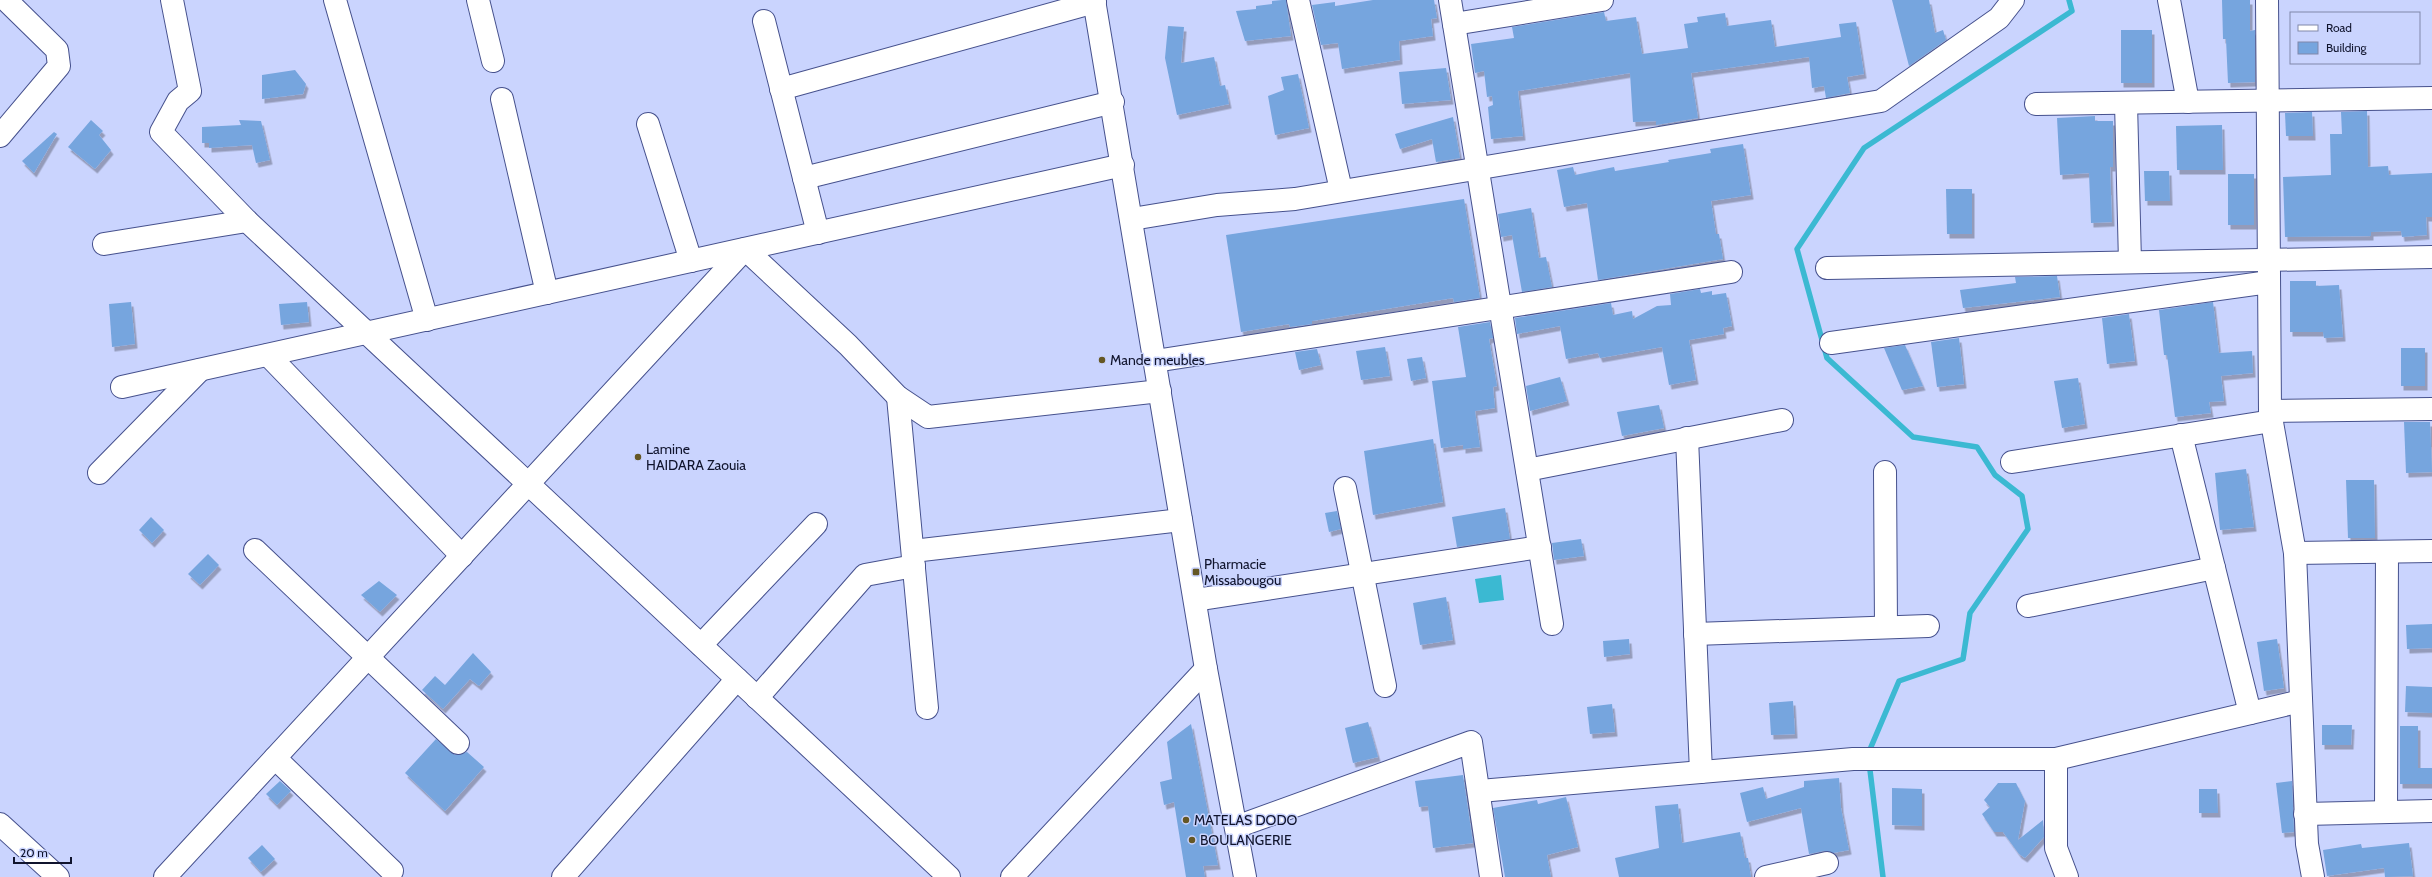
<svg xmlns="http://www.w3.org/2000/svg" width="2432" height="877" viewBox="0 0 2432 877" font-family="Cabin,sans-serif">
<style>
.water{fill:#3bb9d2}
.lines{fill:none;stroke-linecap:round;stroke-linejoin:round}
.stream{stroke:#3bb9d2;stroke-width:5.5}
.building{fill:#76a5de;filter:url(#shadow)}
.minor-casing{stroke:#46518d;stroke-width:24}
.major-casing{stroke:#46518d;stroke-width:24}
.minor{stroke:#fff;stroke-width:22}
.major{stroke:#fff;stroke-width:22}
.poi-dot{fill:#655724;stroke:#cad4fe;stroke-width:1.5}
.labels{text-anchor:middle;stroke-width:3;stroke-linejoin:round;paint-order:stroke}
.poi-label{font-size:14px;fill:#10142d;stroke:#cad4fe;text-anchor:start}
</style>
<defs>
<filter id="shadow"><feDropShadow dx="2.5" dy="4.5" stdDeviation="0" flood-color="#0004"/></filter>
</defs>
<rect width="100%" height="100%" fill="#cad4fe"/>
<!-- water -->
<path class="water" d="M 1501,575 L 1504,600 L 1479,603 L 1475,579 Z"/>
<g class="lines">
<!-- stream -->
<g class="stream">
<path d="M 1868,754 L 1899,681 L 1963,659 L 1970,613 L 2028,529 L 2022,496 L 1995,475 L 1977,447 L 1913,437 L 1827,358 L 1797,249 L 1864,148 L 2072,11 L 2069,0"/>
<path d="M 1869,762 L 1883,877"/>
</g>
</g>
<!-- building -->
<g class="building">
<path d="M 1282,0 L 1286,0 L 1291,36 L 1245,41 L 1236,11 L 1256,9 L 1256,6 L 1272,4 L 1272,1 Z"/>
<path d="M 1373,0 L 1434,0 L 1437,18 L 1431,19 L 1433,36 L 1399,41 L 1400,60 L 1342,69 L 1338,43 L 1321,45 L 1312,5 L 1335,2 L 1335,6 Z"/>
<path d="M 1892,0 L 1929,0 L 1935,33 L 1943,30 L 1946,40 L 1909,66 Z"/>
<path d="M 2222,0 L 2250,0 L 2250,31 L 2255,30 L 2255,82 L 2228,83 L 2226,39 L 2223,39 Z"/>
<path d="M 1604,12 L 1606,21 L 1636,17 L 1642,54 L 1688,48 L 1684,24 L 1698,22 L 1697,17 L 1725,13 L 1727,26 L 1771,20 L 1775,47 L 1841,37 L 1839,24 L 1856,22 L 1864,74 L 1847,77 L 1850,93 L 1826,98 L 1824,86 L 1812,88 L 1809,57 L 1691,73 L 1698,118 L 1656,125 L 1656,121 L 1633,122 L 1630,73 L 1518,91 L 1523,136 L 1491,139 L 1488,107 L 1493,105 L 1492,96 L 1487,97 L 1484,71 L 1475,73 L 1471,44 L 1514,38 L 1512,27 Z"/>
<path d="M 1168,26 L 1184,27 L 1181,63 L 1214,57 L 1220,86 L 1225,85 L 1229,104 L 1177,115 L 1165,58 Z"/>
<rect x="2121" y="30" width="31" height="53"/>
<path d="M 1446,68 L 1451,100 L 1402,104 L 1399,72 Z"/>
<path d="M 295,70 L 306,84 L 303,94 L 262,99 L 262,75 Z"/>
<path d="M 1298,74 L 1309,128 L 1275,135 L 1268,96 L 1284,90 L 1281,77 Z"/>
<path d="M 2367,111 L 2368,167 L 2388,166 L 2389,175 L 2432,173 L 2432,217 L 2426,217 L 2427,235 L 2402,237 L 2401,231 L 2371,232 L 2371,236 L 2285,237 L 2283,177 L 2331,175 L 2330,134 L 2342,134 L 2341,112 Z"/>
<path d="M 2312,112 L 2313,136 L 2286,136 L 2285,113 Z"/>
<path d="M 2095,116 L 2095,121 L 2113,121 L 2113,167 L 2110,167 L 2112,222 L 2091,223 L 2089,173 L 2060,175 L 2057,118 Z"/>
<path d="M 1453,117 L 1460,158 L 1436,162 L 1432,139 L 1400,149 L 1395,134 Z"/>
<path d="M 91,120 L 103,131 L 99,135 L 111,150 L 95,169 L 68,147 Z"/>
<path d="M 239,120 L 261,121 L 270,160 L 256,163 L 252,145 L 209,148 L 209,143 L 202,143 L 202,127 L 241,125 Z"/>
<path d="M 2222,125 L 2223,170 L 2177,170 L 2176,126 Z"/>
<path d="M 54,132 L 57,134 L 34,173 L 22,161 Z"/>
<path d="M 1743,144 L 1751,195 L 1711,201 L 1716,234 L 1719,234 L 1723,259 L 1598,280 L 1587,203 L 1564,207 L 1557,170 L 1573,167 L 1575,175 L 1614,167 L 1615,171 L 1669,162 L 1668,160 L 1711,153 L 1710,149 Z"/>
<path d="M 2144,171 L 2169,171 L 2170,201 L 2145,201 Z"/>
<rect x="2228" y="174" width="26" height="51"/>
<path d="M 1946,189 L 1972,189 L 1972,234 L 1947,234 Z"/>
<path d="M 1464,199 L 1480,298 L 1454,302 L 1453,298 L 1312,321 L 1312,324 L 1290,327 L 1289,324 L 1241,332 L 1226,235 Z"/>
<path d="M 1531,208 L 1539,258 L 1546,257 L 1552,287 L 1522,292 L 1512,235 L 1501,237 L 1498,214 Z"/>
<path d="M 2057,276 L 2060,297 L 1963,308 L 1960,290 L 2016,283 L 2015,277 Z"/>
<path d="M 2290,281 L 2316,281 L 2316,286 L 2339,285 L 2343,337 L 2324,338 L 2323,332 L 2290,332 Z"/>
<path d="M 1700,289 L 1701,293 L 1712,291 L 1712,295 L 1726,293 L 1732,326 L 1723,328 L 1724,334 L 1689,340 L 1696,380 L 1669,385 L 1662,347 L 1600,358 L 1598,353 L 1566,359 L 1560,326 L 1517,334 L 1515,318 L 1611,303 L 1613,315 L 1632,311 L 1633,319 L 1657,306 L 1671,305 L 1670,294 Z"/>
<path d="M 131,302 L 135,344 L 112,347 L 109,304 Z"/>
<path d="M 307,302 L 309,322 L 281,325 L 279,304 Z"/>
<path d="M 2213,302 L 2219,353 L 2252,351 L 2253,373 L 2221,376 L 2224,401 L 2209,402 L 2211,413 L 2175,417 L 2167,355 L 2164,355 L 2159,310 Z"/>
<path d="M 2129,314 L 2135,361 L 2107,364 L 2102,318 Z"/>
<path d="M 1490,322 L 1493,338 L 1489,339 L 1497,386 L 1493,387 L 1495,408 L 1475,411 L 1480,447 L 1463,449 L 1463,445 L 1441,448 L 1432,381 L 1466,377 L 1458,327 Z"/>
<path d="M 1959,338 L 1964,384 L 1937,387 L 1931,342 Z"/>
<path d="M 1905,345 L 1923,386 L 1902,390 L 1884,348 Z"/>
<path d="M 1385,347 L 1390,376 L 1361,380 L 1356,351 Z"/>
<rect x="2401" y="348" width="24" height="38"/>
<path d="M 1317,349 L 1321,365 L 1299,370 L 1295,352 Z"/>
<path d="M 1422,357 L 1426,378 L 1411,381 L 1407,359 Z"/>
<path d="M 1560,377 L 1567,401 L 1530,411 L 1526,386 Z"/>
<path d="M 2078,378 L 2085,424 L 2062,428 L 2054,381 Z"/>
<path d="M 1659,405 L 1664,428 L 1622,436 L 1617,412 Z"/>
<path d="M 2404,422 L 2430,422 L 2432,472 L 2406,473 Z"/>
<path d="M 1433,439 L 1443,502 L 1373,515 L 1364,451 Z"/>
<path d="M 2246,469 L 2254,527 L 2220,530 L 2215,473 Z"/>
<path d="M 2346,480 L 2374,480 L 2375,538 L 2348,538 Z"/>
<path d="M 1505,508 L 1510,539 L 1457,547 L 1452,517 Z"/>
<path d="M 1337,511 L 1341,529 L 1329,532 L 1325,513 Z"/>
<path d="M 151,517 L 164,530 L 152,543 L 139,530 Z"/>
<path d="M 1581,539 L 1584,556 L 1554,560 L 1552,543 Z"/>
<path d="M 208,554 L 219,565 L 200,585 L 188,574 Z"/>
<path d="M 379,581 L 397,595 L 380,612 L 361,595 Z"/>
<path d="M 1446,597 L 1453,640 L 1420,645 L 1413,603 Z"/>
<path d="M 2432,624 L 2432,648 L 2407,649 L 2406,625 Z"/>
<path d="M 1629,639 L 1630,654 L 1604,657 L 1603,641 Z"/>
<path d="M 2277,639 L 2284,688 L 2264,691 L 2257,642 Z"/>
<path d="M 473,653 L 491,672 L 479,686 L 470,679 L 443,709 L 422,690 L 435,676 L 445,685 Z"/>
<path d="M 2406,686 L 2432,687 L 2432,713 L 2405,712 Z"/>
<path d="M 1793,701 L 1795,734 L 1771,735 L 1769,703 Z"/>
<path d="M 1612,704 L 1615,732 L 1590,734 L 1587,707 Z"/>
<path d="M 1368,722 L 1378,757 L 1353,763 L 1345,728 Z"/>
<path d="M 1191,724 L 1218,865 L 1203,866 L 1205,877 L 1186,877 L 1174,802 L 1164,805 L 1160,782 L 1172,779 L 1167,742 Z"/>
<path d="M 2322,725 L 2352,725 L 2351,745 L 2322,745 Z"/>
<path d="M 2400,726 L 2418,726 L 2418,768 L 2432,768 L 2432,784 L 2400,784 Z"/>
<path d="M 436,739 L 455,755 L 467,752 L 484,767 L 445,811 L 405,773 Z"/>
<path d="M 1463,775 L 1473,843 L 1433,848 L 1428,806 L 1419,807 L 1415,781 Z"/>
<path d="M 1839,778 L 1841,808 L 1849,850 L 1833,853 L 1824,851 L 1809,854 L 1801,808 L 1747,822 L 1740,793 L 1763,787 L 1766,799 L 1804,787 L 1804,781 Z"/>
<path d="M 280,781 L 291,791 L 277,805 L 266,794 Z"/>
<path d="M 2292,781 L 2294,832 L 2282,833 L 2276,783 Z"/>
<path d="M 1998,783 L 2016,783 L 2025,801 L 2018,840 L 2043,820 L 2044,837 L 2025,858 L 2019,854 L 2003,832 L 1994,832 L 1982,814 L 1990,807 L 1984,800 Z"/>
<path d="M 1892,788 L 1922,789 L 1922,826 L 1892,825 Z"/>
<path d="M 2199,789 L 2217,789 L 2218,813 L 2199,813 Z"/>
<path d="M 1566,797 L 1578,847 L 1547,855 L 1551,877 L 1505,877 L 1493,808 L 1537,800 L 1538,804 Z"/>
<path d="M 1678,804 L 1682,843 L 1740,832 L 1745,858 L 1748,858 L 1751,877 L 1619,877 L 1615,858 L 1659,848 L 1655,806 Z"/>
<path d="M 2409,843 L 2413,876 L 2385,877 L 2384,868 L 2327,876 L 2323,850 L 2361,844 L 2362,848 Z"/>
<path d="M 262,845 L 275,859 L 261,872 L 248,858 Z"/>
</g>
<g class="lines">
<!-- minor casing -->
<g class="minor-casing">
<g id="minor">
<path d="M 172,0 L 190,91 L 178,101 L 161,132 L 247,221 L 949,877"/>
<path d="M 335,0 L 427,320"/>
<path d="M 478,0 L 493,61"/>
<path d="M 1298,0 L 1341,190"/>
<path d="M 1450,0 L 1552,624"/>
<path d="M 2169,0 L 2188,102"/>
<path d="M 2267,0 L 2270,411 L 2295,553 L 2307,844 L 2313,877"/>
<path d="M 764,21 L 818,233"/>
<path d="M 1454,24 L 1602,0"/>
<path d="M 781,89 L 1095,2"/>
<path d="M 502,99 L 547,293"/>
<path d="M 2126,103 L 2130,262"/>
<path d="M 2036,104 L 2432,98"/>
<path d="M 648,124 L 691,261"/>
<path d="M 0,136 L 59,66 L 57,50 L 6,0"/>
<path d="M 804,178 L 1113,102"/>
<path d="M 1132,219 L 1217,205 L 1295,199 L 1881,101 L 1999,18 L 2013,0"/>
<path d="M 104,244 L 247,221"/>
<path d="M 1827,268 L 2432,257"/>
<path d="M 1831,343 L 2269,282"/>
<path d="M 268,355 L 462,556"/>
<path d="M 1155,361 L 1731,272"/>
<path d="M 122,387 L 1123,165"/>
<path d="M 898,397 L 927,708"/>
<path d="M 2270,411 L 2432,409"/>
<path d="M 2181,435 L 2250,713"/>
<path d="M 1687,438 L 1701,772"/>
<path d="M 2012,462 L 2272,421"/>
<path d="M 1527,470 L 1782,420"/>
<path d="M 1885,472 L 1886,627"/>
<path d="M 99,473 L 200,370"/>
<path d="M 1345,488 L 1385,686"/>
<path d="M 255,550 L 458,743"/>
<path d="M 913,551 L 1181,520"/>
<path d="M 2295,553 L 2432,551"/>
<path d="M 1195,600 L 1540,547"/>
<path d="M 2028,606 L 2214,568"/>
<path d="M 1695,634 L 1928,626"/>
<path d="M 701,645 L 816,524"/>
<path d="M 757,698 L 865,575 L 914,566"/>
<path d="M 275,758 L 392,871"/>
<path d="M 2056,759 L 2056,848 L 2067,877"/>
<path d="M 1480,791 L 1853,759 L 2056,759 L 2301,701"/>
<path d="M 2386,812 L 2387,552"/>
<path d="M 2305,814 L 2432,811"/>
<path d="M 0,824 L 58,877"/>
<path d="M 1236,827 L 1471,742 L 1491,877"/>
<path d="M 165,877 L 745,249 L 848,345 L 898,397 L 928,417 L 1160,391"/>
<path d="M 563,877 L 737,679"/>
<path d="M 1012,877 L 1206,669"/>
<path d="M 1766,877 L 1827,863"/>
</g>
</g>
<!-- major casing -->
<g class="major-casing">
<path id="major" d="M 1094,0 L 1206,669 L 1245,877"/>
</g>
<!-- minor -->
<use href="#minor" class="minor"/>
<!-- major -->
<use href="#major" class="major"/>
</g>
<!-- markers -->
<g class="poi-dot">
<circle cx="1102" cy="360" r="4"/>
<circle cx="638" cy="457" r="4"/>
<rect x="1192" y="568" width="8" height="8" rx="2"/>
<circle cx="1186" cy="820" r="4"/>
<circle cx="1192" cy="840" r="4"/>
</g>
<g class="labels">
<!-- poi labels -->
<g class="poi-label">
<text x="1110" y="365">Mande meubles</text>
<text x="646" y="454">Lamine<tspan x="646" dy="16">HAIDARA Zaouia</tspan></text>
<text x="1204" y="569">Pharmacie<tspan x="1204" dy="16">Missabougou</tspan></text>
<text x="1194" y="825">MATELAS DODO</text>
<text x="1200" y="845">BOULANGERIE</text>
</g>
</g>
<!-- legend -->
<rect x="2290" y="12" width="130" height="52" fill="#cad4fe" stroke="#8087aa"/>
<rect x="2298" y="25" width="20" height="6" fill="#ffffff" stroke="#8087aa"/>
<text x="2326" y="32" font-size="12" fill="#10142d">Road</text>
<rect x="2298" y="42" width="20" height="12" fill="#76a5de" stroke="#8087aa"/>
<text x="2326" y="52" font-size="12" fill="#10142d">Building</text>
<!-- scale -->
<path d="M14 857v6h57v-6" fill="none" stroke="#10142d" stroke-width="2"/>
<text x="20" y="857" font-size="12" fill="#10142d" stroke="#cad4fe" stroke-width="3" paint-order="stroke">20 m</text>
</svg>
